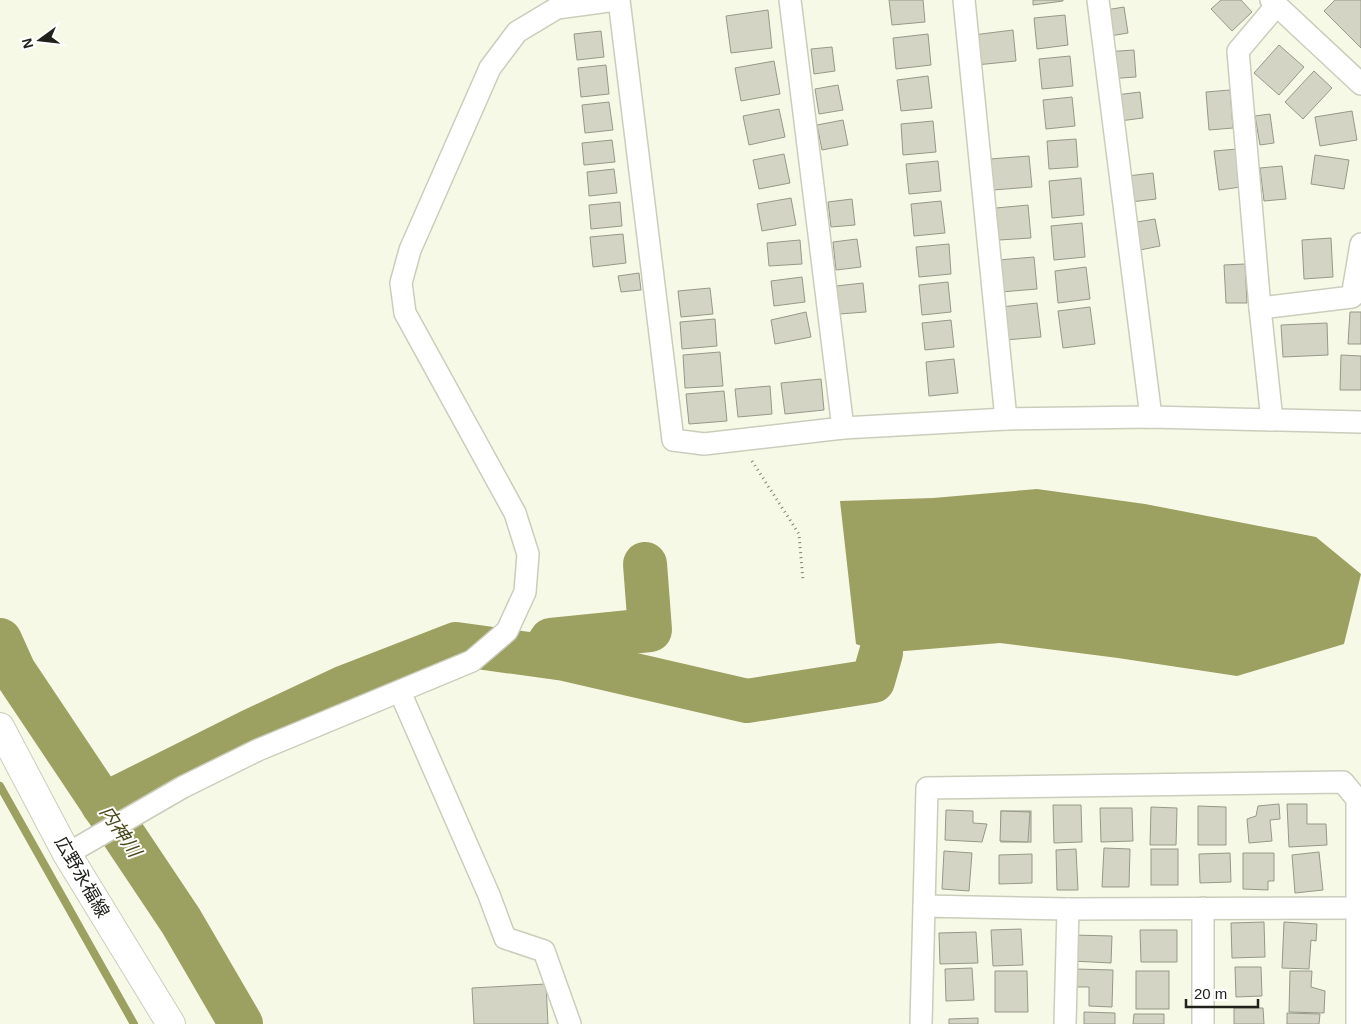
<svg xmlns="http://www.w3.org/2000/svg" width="1361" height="1024" viewBox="0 0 1361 1024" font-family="Helvetica,'Noto Sans JP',sans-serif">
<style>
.water{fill:#9ca060}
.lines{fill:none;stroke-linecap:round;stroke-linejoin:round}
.stream{stroke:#9ca060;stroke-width:8}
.river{stroke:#9ca060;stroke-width:44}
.building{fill:#d3d4c3;stroke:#979988}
.minor-casing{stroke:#cbcdbc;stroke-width:24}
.secondary-casing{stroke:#cbcdbc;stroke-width:30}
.path{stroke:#818277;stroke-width:3;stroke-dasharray:1 4;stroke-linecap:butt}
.minor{stroke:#fff;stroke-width:21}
.secondary{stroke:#fff;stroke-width:28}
.labels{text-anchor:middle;stroke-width:4;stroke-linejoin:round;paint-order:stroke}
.street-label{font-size:18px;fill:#20211b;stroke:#fff}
.water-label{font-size:19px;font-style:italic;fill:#474918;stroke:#fff}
</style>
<rect width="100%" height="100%" fill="#f7f9e7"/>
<!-- water -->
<path class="water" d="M 1037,489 L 1145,504 L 1316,537 L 1361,574 L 1344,644 L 1237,676 L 1118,658 L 1000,643 L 881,653 L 856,644 L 840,501 L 933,498 Z"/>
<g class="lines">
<!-- stream -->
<path class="stream" d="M 0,786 L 134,1024"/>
<!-- river -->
<g class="river">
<path d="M 0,640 L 14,671 L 181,921 L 241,1024"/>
<path d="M 545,649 L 551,640 L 650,630 L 645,564"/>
<path d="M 103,805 L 251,731 L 345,687 L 456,644 L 565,659 L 747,701 L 873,681 L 881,653"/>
</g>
</g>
<!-- building -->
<g class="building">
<path d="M 889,0 L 923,0 L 925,22 L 892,25 Z"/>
<path d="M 1033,0 L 1063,0 L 1063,1 L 1033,5 Z"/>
<path d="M 1221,0 L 1241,0 L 1252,12 L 1232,31 L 1211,9 Z"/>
<path d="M 1335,0 L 1361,0 L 1361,48 L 1324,11 Z"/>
<path d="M 1124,7 L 1128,33 L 1104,37 L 1100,11 Z"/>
<path d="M 768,10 L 772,48 L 731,53 L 726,16 Z"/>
<path d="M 1065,15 L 1068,45 L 1037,49 L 1034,18 Z"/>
<path d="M 1013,30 L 1016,61 L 976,65 L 973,35 Z"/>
<path d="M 601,31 L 604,57 L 577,60 L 574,34 Z"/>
<path d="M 928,34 L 931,65 L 896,69 L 893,38 Z"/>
<path d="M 1279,45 L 1304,67 L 1279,95 L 1254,73 Z"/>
<path d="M 832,47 L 835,71 L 814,74 L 811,49 Z"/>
<path d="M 1134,50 L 1136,77 L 1106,79 L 1104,52 Z"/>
<path d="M 1070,56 L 1073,86 L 1042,89 L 1039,59 Z"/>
<path d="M 774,61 L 780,94 L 741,101 L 735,68 Z"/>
<path d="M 606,65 L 609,94 L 581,97 L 578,68 Z"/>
<path d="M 1314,71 L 1332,88 L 1303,119 L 1285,102 Z"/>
<path d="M 928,76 L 932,108 L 901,111 L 897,80 Z"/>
<path d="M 838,85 L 843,110 L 819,114 L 815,89 Z"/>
<path d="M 1230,90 L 1233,128 L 1209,130 L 1206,92 Z"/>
<path d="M 1140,92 L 1143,118 L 1112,122 L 1108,96 Z"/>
<path d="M 1072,97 L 1075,126 L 1046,129 L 1043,100 Z"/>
<path d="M 609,102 L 613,130 L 585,133 L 582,105 Z"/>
<path d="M 779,109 L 785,137 L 749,145 L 743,116 Z"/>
<path d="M 1352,111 L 1357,140 L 1320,146 L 1315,117 Z"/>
<path d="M 1270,114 L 1274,143 L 1260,145 L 1255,116 Z"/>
<path d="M 843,120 L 848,145 L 822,150 L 817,125 Z"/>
<path d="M 933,121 L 936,152 L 903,155 L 901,124 Z"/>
<path d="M 1076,139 L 1078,167 L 1049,169 L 1047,141 Z"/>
<path d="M 612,140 L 615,162 L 584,165 L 582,143 Z"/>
<path d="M 1237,149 L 1241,187 L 1219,190 L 1214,151 Z"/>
<path d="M 784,154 L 790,183 L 759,189 L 753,160 Z"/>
<path d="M 1315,155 L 1349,160 L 1344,189 L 1311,184 Z"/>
<path d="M 1029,156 L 1032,187 L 993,190 L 990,159 Z"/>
<path d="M 938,161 L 941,191 L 909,194 L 906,164 Z"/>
<path d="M 1282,166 L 1286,199 L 1264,201 L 1260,168 Z"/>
<path d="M 614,169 L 617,193 L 589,196 L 587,172 Z"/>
<path d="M 1153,173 L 1156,199 L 1122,203 L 1119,177 Z"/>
<path d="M 1081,178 L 1084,215 L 1052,218 L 1049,181 Z"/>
<path d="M 791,198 L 796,225 L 762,231 L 757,204 Z"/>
<path d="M 852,199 L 855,225 L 831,227 L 828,202 Z"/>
<path d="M 941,201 L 945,233 L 914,236 L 911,204 Z"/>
<path d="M 620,202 L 622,226 L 591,229 L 589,205 Z"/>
<path d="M 1028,205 L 1031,238 L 999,240 L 996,208 Z"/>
<path d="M 1155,219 L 1160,246 L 1130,252 L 1125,224 Z"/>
<path d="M 1082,223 L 1085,257 L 1054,260 L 1051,226 Z"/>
<path d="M 623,234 L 626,263 L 593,267 L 590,237 Z"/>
<path d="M 1331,238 L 1333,277 L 1304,279 L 1302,240 Z"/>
<path d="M 857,239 L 861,267 L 836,270 L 833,242 Z"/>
<path d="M 800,240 L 802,264 L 769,266 L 767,243 Z"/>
<path d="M 949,244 L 951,274 L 919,277 L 916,247 Z"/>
<path d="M 1034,257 L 1037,289 L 1001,292 L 998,260 Z"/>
<path d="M 1245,264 L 1247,303 L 1226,303 L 1224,265 Z"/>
<path d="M 1086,267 L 1090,299 L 1058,303 L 1055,271 Z"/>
<path d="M 639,273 L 641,290 L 621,292 L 618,276 Z"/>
<path d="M 802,277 L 805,302 L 774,306 L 771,281 Z"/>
<path d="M 948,282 L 951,312 L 922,315 L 919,285 Z"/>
<path d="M 863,283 L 866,312 L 839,314 L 836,286 Z"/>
<path d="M 710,288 L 713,314 L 681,317 L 678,291 Z"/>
<path d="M 1037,303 L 1041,337 L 1005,340 L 1001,307 Z"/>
<path d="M 1090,307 L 1095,344 L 1063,348 L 1058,311 Z"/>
<path d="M 806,312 L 811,337 L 775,344 L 771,320 Z"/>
<path d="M 1350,312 L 1361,312 L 1361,344 L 1348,344 Z"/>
<path d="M 715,319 L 717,346 L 682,349 L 680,322 Z"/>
<path d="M 951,320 L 954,347 L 925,350 L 922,323 Z"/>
<path d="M 1327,323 L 1328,355 L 1283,357 L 1281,325 Z"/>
<path d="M 720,352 L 723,386 L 685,388 L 683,355 Z"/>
<path d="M 1341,355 L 1361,356 L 1361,390 L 1340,390 Z"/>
<path d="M 954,359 L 958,393 L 929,396 L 926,362 Z"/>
<path d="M 821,379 L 824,410 L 785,414 L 781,383 Z"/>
<path d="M 770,386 L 772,414 L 738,417 L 735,389 Z"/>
<path d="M 724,391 L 727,421 L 689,424 L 686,394 Z"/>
<path d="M 1279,804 L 1280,819 L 1270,820 L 1272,841 L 1249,843 L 1247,819 L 1256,816 L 1258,806 Z"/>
<path d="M 1287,804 L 1307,804 L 1307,824 L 1326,824 L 1327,845 L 1289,847 Z"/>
<path d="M 1053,805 L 1081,805 L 1082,842 L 1054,843 Z"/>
<path d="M 1198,806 L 1226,807 L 1226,845 L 1198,845 Z"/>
<path d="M 1151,807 L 1177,808 L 1176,845 L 1150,845 Z"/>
<path d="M 1100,808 L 1132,808 L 1133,841 L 1101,842 Z"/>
<path d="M 946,810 L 973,811 L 973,823 L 987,824 L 982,842 L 945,840 Z"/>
<rect x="1001" y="811" width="30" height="31"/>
<path d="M 1001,811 L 1030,812 L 1028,842 L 1000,841 Z"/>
<path d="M 1104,848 L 1130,849 L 1129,887 L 1102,887 Z"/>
<path d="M 1076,849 L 1078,890 L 1057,890 L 1056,850 Z"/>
<rect x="1151" y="849" width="27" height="36"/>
<path d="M 944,851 L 972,853 L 969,891 L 942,889 Z"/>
<path d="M 1319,852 L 1323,890 L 1295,893 L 1292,855 Z"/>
<path d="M 1230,853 L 1231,882 L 1200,883 L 1199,854 Z"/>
<path d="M 1243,853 L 1274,853 L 1274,881 L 1268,881 L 1268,890 L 1243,889 Z"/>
<path d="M 1032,854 L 1032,883 L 999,884 L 999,855 Z"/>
<path d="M 1264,922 L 1265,957 L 1232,958 L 1231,923 Z"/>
<path d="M 1284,922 L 1317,924 L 1316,941 L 1311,940 L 1309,969 L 1282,968 Z"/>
<path d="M 1021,929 L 1023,965 L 993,966 L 991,930 Z"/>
<path d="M 1140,930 L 1177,930 L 1177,962 L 1141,962 Z"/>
<path d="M 976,932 L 978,963 L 940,964 L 939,933 Z"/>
<path d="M 1073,935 L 1112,936 L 1111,963 L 1072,961 Z"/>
<path d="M 1235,967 L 1261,967 L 1262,996 L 1236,997 Z"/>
<path d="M 972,968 L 974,1000 L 946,1001 L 945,969 Z"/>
<path d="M 1074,969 L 1113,970 L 1112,1007 L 1089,1006 L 1089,987 L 1074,987 Z"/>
<path d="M 995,971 L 1027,971 L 1028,1012 L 995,1012 Z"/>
<rect x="1136" y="971" width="33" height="38"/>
<path d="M 1290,971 L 1312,971 L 1311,987 L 1325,991 L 1324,1013 L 1289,1012 Z"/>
<path d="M 546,984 L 548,1024 L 474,1024 L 472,988 Z"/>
<path d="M 1234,1008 L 1263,1008 L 1264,1024 L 1234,1024 Z"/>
<path d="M 1084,1012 L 1115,1013 L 1115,1024 L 1084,1024 Z"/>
<path d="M 1287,1013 L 1320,1014 L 1319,1024 L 1287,1024 Z"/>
<path d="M 1134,1014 L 1164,1014 L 1164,1024 L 1133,1024 Z"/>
<path d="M 978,1018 L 978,1024 L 949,1024 L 949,1019 Z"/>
</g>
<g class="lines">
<!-- minor casing -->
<g class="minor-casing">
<g id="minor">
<path d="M 619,0 L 673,440 L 704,444 L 843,428 L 1006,419 L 1151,417 L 1361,422"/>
<path d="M 790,0 L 843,428"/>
<path d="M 964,0 L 1006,419"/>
<path d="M 1098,0 L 1151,417"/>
<path d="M 1271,0 L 1361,84"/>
<path d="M 1260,308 L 1352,297 L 1361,244"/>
<path d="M 1272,420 L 1260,308 L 1238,51 L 1276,6"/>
<path d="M 400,692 L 489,895 L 505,938 L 544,951 L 570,1024"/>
<path d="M 67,854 L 183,787 L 258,750 L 472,661 L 507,631 L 525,592 L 528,554 L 515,513 L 405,313 L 401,283 L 410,250 L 490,68 L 517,32 L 557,8 L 616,0"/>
<path d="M 924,906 L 927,788 L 1343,782 L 1357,799 L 1357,1024"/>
<path d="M 921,1024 L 924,906 L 1068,909 L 1361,908"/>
<path d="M 1065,1024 L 1068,909"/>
<path d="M 1203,1024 L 1203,908"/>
</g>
</g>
<!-- secondary casing -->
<g class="secondary-casing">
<path id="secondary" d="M 0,727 L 67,854 L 171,1024"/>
</g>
<!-- path -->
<path class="path" d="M 752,461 L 799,534 L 803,581"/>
<!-- minor -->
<use href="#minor" class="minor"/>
<!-- secondary -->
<use href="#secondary" class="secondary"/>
</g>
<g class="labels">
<!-- street labels -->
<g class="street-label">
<text transform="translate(82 877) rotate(60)" y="6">広野永福線</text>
</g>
<!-- water labels -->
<g class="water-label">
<text transform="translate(121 831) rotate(56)" y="7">内神川</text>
</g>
</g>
<!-- north arrow -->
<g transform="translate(40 40) rotate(255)" stroke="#ffffff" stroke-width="4" paint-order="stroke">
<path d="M0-4L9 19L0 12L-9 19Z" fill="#20211b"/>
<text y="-8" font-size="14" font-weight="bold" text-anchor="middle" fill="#20211b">N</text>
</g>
<!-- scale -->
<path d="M1186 999v8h72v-8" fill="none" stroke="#20211b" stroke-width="2.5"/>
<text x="1194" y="999" font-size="15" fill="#20211b" stroke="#ffffff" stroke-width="4" paint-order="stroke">20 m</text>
</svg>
